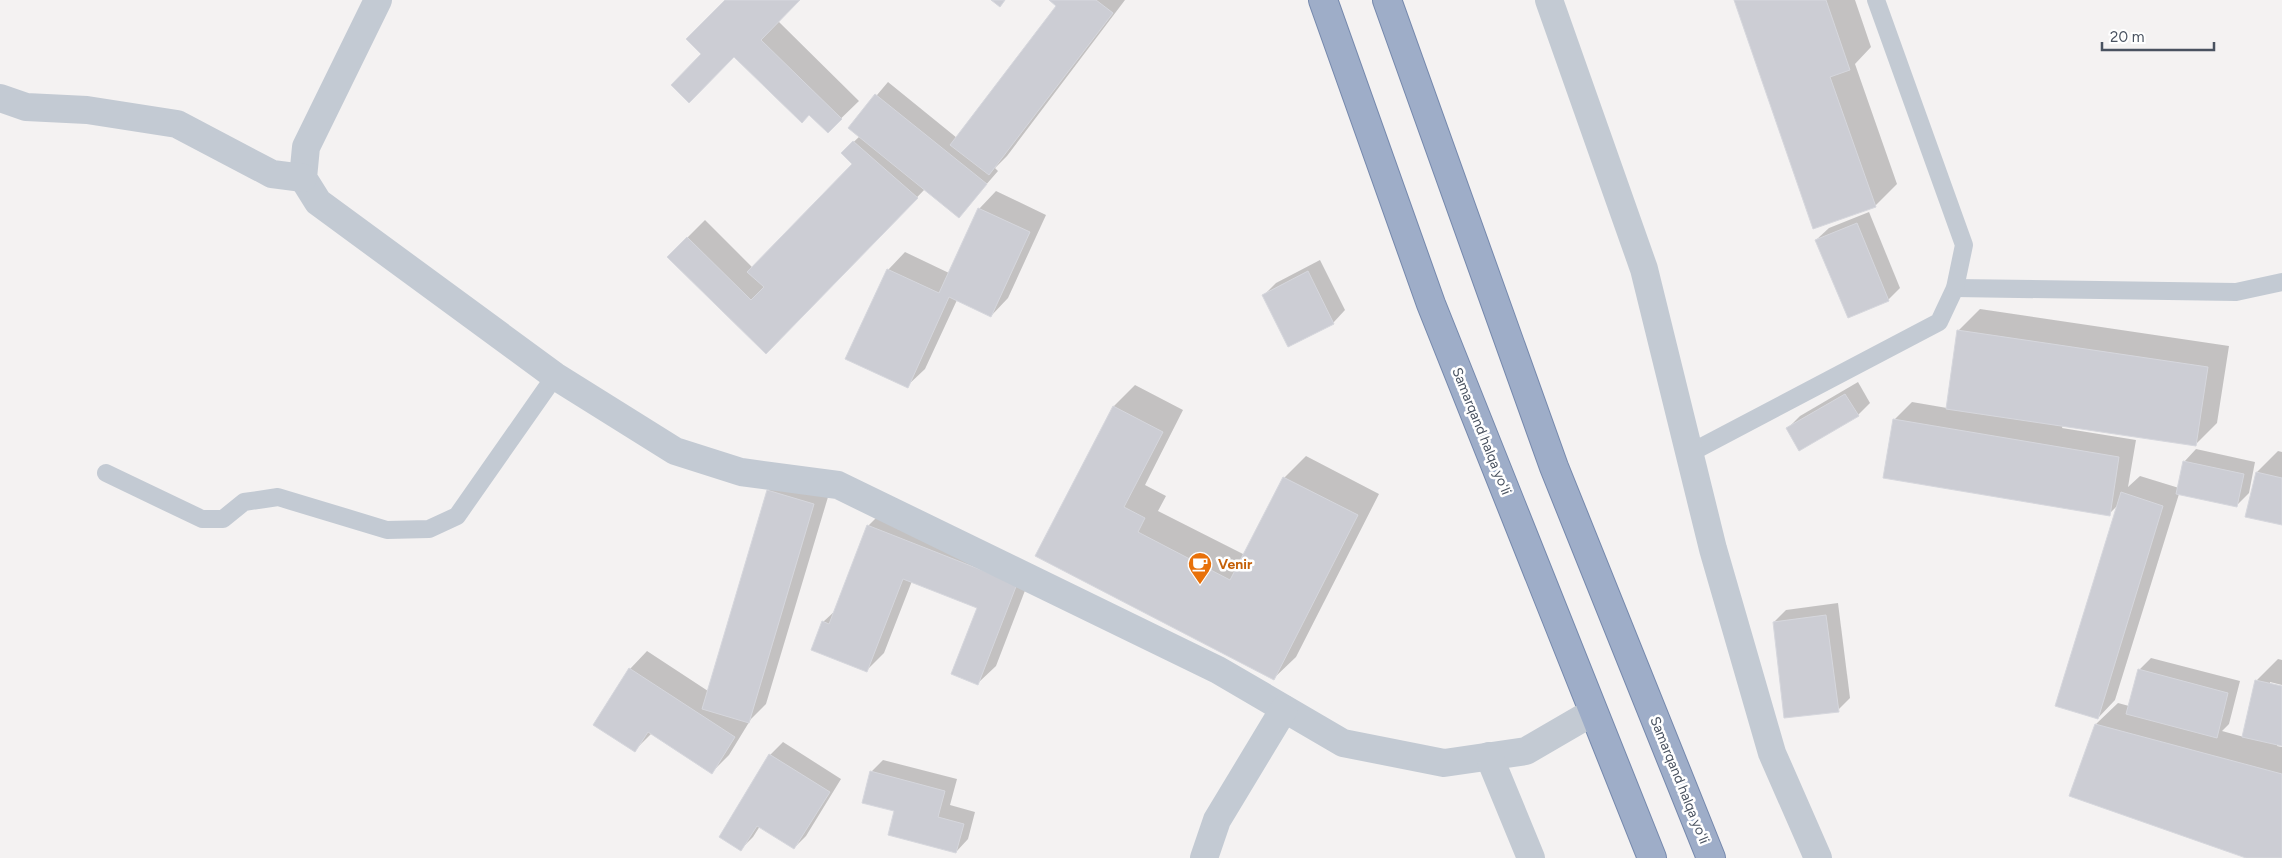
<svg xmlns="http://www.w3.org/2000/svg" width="2282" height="858" viewBox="0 0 2282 858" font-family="Figtree,sans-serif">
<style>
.shadow{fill:#0003}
.building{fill:#cccdd4;stroke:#d6d7dd}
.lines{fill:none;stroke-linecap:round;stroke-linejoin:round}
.trunk-casing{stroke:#7588ac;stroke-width:30}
.service{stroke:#c3cad3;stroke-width:18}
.minor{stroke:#c3cad3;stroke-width:28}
.trunk{stroke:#9eadc8;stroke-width:28}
.labels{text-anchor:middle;stroke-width:5;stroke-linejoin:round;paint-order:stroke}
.street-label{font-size:14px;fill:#495260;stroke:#fff}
.food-label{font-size:14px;font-weight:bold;fill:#c56008;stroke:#fff;text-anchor:start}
</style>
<rect width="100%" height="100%" fill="#f4f2f2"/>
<!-- shadow -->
<g class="shadow">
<path d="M 726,0 L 798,0 L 778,21 L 859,101 L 828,131 L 809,113 L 734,55 L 703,54 Z"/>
<path d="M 1051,0 L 1125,0 L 1007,156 L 995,168 L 998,171 L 959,216 L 925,189 L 784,335 L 668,257 L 705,220 L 753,268 L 854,164 L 842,153 L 860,136 L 850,127 L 888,82 L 957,138 L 1058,5 Z"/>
<path d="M 1735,0 L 1855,0 L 1871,47 L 1855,64 L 1897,184 L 1875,206 Z"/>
<path d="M 996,191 L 1046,215 L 1008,298 L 991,316 L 957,300 L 925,369 L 907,386 L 888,270 L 905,252 L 949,273 L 979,209 Z"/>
<path d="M 1869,212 L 1900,288 L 1888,300 L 1816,240 L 1829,228 Z"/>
<path d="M 1320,260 L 1345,310 L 1333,323 L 1264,295 L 1276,283 Z"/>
<path d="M 1980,309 L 2229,346 L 2217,423 L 2195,445 L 2063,425 L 2062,428 L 2136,440 L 2128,487 L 2140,476 L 2179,488 L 2184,462 L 2196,449 L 2255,462 L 2249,493 L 2237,505 L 2179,494 L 2115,700 L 2098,718 L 2118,505 L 2109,514 L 1894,420 L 1912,402 L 1947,408 L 1958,331 Z"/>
<path d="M 1858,382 L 1870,403 L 1858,415 L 1788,428 L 1800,416 Z"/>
<path d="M 1135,385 L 1183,410 L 1145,485 L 1166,496 L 1158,511 L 1245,555 L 1284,478 L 1306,456 L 1379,494 L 1296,657 L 1274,678 L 1037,556 L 1114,406 Z"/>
<path d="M 2278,451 L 2282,452 L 2282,524 L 2257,472 Z"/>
<path d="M 785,473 L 831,487 L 766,704 L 751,719 L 729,755 L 712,772 L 652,733 L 635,750 L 630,669 L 647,651 L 708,691 L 768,491 Z"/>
<path d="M 886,508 L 1034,567 L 996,666 L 978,683 L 978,607 L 912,581 L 884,653 L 867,670 L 823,622 L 836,610 L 869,525 Z"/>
<path d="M 1838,603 L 1850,698 L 1838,710 L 1774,622 L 1786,610 Z"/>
<path d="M 2151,658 L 2240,681 L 2229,724 L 2222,731 L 2244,737 L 2256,681 L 2278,659 L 2282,660 L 2282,685 L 2270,682 L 2270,685 L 2282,688 L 2282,745 L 2278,744 L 2277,746 L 2282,747 L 2282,858 L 2249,858 L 2096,724 L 2118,703 L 2129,706 L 2139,670 Z"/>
<path d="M 783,742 L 841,779 L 806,836 L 794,848 L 760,826 L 753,837 L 741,849 L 720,836 L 770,755 Z"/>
<path d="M 883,760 L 957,779 L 950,805 L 975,812 L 968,839 L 956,852 L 871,772 Z"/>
</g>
<!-- building -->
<g class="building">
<path d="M 725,0 L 800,0 L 761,40 L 842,119 L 828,133 L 809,115 L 802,123 L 734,57 L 689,103 L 671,85 L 701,54 L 686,39 Z"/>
<path d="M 991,0 L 1005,0 L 1000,7 Z"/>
<path d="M 1049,0 L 1096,0 L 1113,13 L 989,175 L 950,145 L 1056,6 Z"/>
<path d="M 1734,0 L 1826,0 L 1850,70 L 1830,77 L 1876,207 L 1813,229 Z"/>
<path d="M 875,94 L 987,184 L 959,218 L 848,128 Z"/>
<path d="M 853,141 L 918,198 L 766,354 L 667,257 L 687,237 L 751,300 L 764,287 L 747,272 L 852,164 L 841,153 Z"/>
<path d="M 978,208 L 1030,232 L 991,317 L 949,297 L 908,388 L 845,359 L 887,269 L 939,293 Z"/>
<path d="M 1857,223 L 1889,301 L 1848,318 L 1815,240 Z"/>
<path d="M 1308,271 L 1334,324 L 1288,347 L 1262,295 Z"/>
<path d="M 1957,330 L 2208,367 L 2196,446 L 1946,409 Z"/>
<path d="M 1845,394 L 1859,416 L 1799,451 L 1786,428 Z"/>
<path d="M 1113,406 L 1163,432 L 1124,507 L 1145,518 L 1138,532 L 1230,580 L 1283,477 L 1358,515 L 1274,680 L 1035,556 Z"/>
<path d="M 1893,419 L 2119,457 L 2110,516 L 1883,478 Z"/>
<path d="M 2183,461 L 2244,474 L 2237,507 L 2176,494 Z"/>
<path d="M 2256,472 L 2282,478 L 2282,525 L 2245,517 Z"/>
<path d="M 767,490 L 814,504 L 749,723 L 702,709 Z"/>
<path d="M 2121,492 L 2163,506 L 2098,719 L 2055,706 Z"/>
<path d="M 867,525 L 1017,584 L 978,685 L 951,674 L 977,608 L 903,579 L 867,672 L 811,650 L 822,621 L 829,624 Z"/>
<path d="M 1826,615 L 1839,712 L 1784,718 L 1773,622 Z"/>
<path d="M 629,668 L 735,737 L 712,774 L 648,732 L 635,752 L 593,725 Z"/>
<path d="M 2138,669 L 2228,693 L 2217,738 L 2126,714 Z"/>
<path d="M 2255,680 L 2282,686 L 2282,746 L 2242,737 Z"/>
<path d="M 2095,724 L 2282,774 L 2282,858 L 2246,858 L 2069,796 Z"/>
<path d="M 769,754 L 830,792 L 794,849 L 757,826 L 741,851 L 719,837 Z"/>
<path d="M 870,771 L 945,791 L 938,817 L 964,824 L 956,853 L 888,835 L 894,811 L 862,803 Z"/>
</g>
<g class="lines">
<!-- trunk casing -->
<g class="trunk-casing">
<g id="trunk">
<path d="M 1323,0 L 1431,304 L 1652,858"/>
<path d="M 1387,0 L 1554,467 L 1711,858"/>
</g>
</g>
<!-- service -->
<g class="service">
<path d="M 1955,288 L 2236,292 L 2282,282"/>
<path d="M 1690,453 L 1939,322 L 1955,288 L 1964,245 L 1876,0"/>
<path d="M 106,473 L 202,519 L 223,519 L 244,502 L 278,497 L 387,530 L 429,529 L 457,516 L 555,376"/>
</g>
<!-- minor -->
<g class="minor">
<path d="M 378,0 L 306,147 L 303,178 L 318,202 L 555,376 L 675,451 L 741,472 L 838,485 L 1218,670 L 1343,743 L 1444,763 L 1526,751 L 1593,712"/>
<path d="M 1549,0 L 1644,269 L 1713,549 L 1772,753 L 1818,858"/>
<path d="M 0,98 L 26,107 L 87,110 L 177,124 L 272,174 L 303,178"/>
<path d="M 1489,756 L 1531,858"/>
<path d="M 1204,858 L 1217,820 L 1284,709"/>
</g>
<!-- trunk -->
<use href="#trunk" class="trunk"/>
</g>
<!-- icons -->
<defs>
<g id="cafe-pin" transform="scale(1.25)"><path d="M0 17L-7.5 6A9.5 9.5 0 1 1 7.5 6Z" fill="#e8710a" stroke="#fff"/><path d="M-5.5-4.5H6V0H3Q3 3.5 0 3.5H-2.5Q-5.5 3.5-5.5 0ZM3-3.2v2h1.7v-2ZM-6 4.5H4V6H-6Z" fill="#fff"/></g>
</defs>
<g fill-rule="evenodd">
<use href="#cafe-pin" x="1200" y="564"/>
</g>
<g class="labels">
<!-- street labels -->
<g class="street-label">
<text transform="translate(1482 431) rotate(68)" y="5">Samarqand halqa yoʻli</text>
<text transform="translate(1680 780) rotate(68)" y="5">Samarqand halqa yoʻli</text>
</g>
<!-- food labels -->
<g class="food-label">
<text x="1218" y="569">Venir</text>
</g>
</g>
<!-- scale -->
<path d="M2102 42v8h112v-8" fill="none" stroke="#495260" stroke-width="2.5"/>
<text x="2110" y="42" font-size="15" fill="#495260" stroke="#ffffff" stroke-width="4" paint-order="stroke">20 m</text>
</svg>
